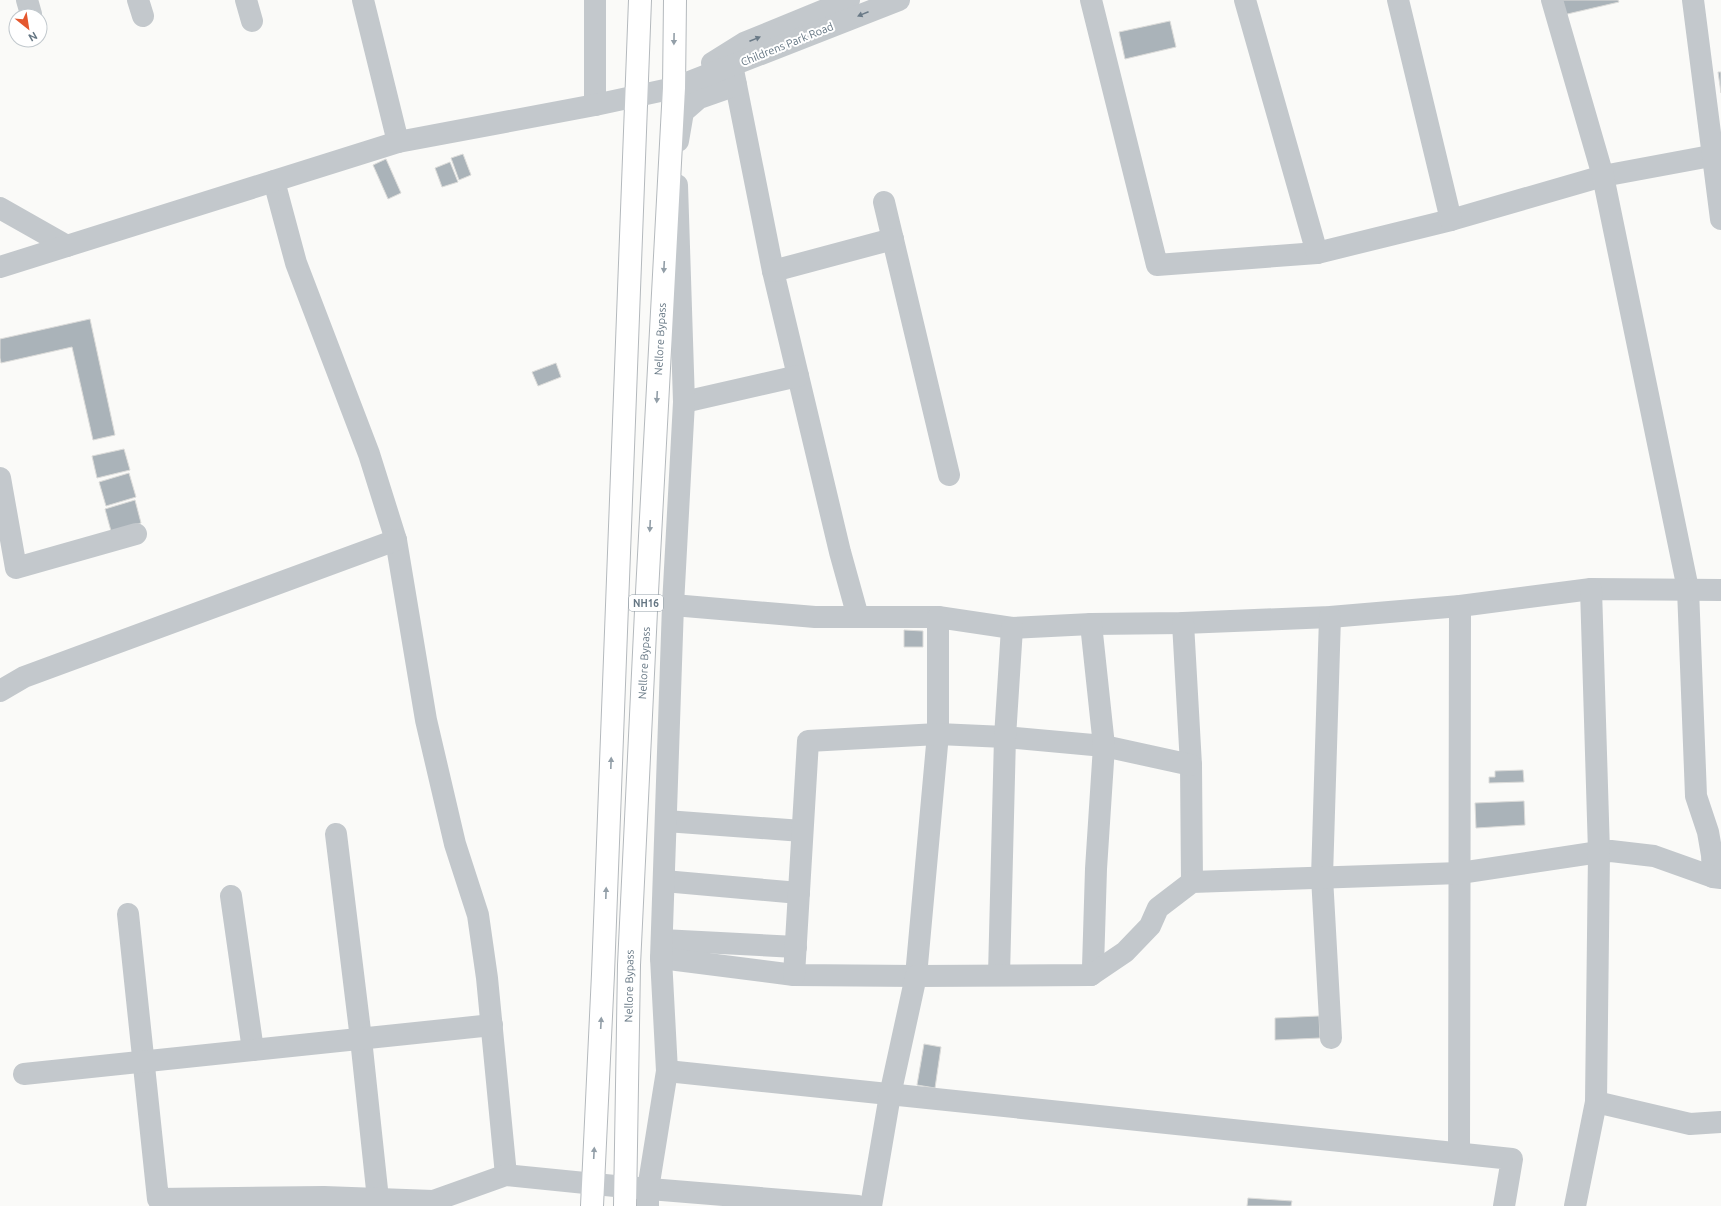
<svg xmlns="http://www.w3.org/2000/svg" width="1721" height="1206" viewBox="0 0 1721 1206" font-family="Ubuntu,sans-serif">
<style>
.building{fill:#aab3b9;stroke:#dcdcda}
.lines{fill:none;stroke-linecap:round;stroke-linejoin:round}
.highway-casing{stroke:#b4b9bd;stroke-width:24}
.minor{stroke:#c3c8cc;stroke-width:22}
.highway{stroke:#fff;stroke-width:22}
.oneway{fill:#6a7a87}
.oneway2{fill:#939fa8}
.labels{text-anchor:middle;stroke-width:4;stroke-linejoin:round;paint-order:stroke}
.shield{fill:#fff;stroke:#939fa8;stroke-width:1}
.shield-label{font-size:10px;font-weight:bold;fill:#657683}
.street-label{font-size:11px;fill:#657683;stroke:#fff}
</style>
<rect width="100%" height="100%" fill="#fafaf8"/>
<!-- building -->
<g class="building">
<path d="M 1560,0 L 1618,0 L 1619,2 L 1563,15 Z"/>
<path d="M 1170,21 L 1176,47 L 1125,59 L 1119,32 Z"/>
<path d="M 1718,72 L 1721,72 L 1721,93 Z"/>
<path d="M 463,154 L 471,175 L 459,180 L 451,158 Z"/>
<path d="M 386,159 L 401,193 L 388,199 L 373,165 Z"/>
<path d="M 450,162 L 458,182 L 442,187 L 435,168 Z"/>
<path d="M 90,319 L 115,435 L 93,440 L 72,347 L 1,363 L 0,358 L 0,339 Z"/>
<path d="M 556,363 L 561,377 L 538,386 L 532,372 Z"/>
<path d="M 124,449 L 130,470 L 97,478 L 92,456 Z"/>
<path d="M 129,473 L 136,497 L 106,506 L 99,482 Z"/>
<path d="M 135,500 L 141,523 L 111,531 L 105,509 Z"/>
<path d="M 904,630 L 923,631 L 923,647 L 904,647 Z"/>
<path d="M 1523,770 L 1524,782 L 1489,783 L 1489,777 L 1495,777 L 1495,771 Z"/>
<path d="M 1524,801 L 1525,825 L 1476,828 L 1475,803 Z"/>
<path d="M 1319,1016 L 1320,1038 L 1275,1040 L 1275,1018 Z"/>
<path d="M 924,1044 L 941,1047 L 935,1088 L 917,1085 Z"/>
<path d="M 1248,1198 L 1292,1201 L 1291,1206 L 1247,1206 Z"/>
</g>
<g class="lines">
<!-- highway casing -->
<g class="highway-casing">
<g id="highway">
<path d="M 592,1206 L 603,974 L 640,0"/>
<path d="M 625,1206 L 629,965 L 646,611 L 674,88 L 675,0"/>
</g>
</g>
<!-- minor -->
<g class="minor">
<path d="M 27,0 L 31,14"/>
<path d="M 138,0 L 143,16"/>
<path d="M 246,0 L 252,21"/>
<path d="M 363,0 L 398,142"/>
<path d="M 1091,0 L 1157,265 L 1317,253"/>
<path d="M 1245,0 L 1317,253 L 1451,220 L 1603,176 L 1721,154"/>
<path d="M 1398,0 L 1451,220"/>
<path d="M 1552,0 L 1603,176 L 1688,589 L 1696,796 L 1708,832 L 1712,855 L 1713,877 L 1721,878"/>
<path d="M 1693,0 L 1721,219"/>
<path d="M 712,63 L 744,43 L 849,0"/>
<path d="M 733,70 L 773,271 L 840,552 L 858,617"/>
<path d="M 595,105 L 595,0"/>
<path d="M 678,141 L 683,112 L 699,98 L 736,85"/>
<path d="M 274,181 L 296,263 L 369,454 L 396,540 L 426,720 L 455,844 L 478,915 L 487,978 L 506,1175"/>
<path d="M 884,202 L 949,475"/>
<path d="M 0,208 L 67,246"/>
<path d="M 0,267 L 398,142 L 595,105 L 674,88 L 899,0"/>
<path d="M 773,271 L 893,239"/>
<path d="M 684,402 L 798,376"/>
<path d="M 0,478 L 16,568 L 136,534"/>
<path d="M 673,605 L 815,617 L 938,617 L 1012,628 L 1091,624 L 1183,623 L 1330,617 L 1460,606 L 1591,589 L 1721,590"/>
<path d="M 1330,617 L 1322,877 L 1331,1038"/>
<path d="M 1183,623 L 1191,765 L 1192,882"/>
<path d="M 0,691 L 24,677 L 396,540"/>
<path d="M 666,821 L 802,831"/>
<path d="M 336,834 L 361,1039 L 378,1199"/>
<path d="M 664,881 L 799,893"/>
<path d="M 231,896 L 253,1050"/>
<path d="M 128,914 L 158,1199 L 324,1197 L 433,1201 L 506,1175 L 625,1187 L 858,1206"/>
<path d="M 662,940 L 796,947"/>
<path d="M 661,958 L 794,975 L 916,976 L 938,734 L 938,617"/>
<path d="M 794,975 L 808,741 L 938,734 L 1005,737 L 1104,746 L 1191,765"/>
<path d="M 999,975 L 1005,737 L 1012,628"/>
<path d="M 1091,975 L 1093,967 L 1096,869 L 1104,746 L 1091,624"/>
<path d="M 667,1071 L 1512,1159 L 1504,1206"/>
<path d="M 24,1074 L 492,1025"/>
<path d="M 1596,1102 L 1690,1124 L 1721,1122"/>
<path d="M 1459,1153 L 1460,606"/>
<path d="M 648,1206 L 648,1189 L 667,1071 L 661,958 L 673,605 L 684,402 L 677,185"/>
<path d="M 871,1206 L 890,1095 L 916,976 L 1091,975 L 1125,952 L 1150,926 L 1158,908 L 1192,882 L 1460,873 L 1599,852 L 1611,851 L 1654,856 L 1713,877"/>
<path d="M 1575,1206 L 1596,1102 L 1599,852 L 1591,589"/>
</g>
<!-- highway -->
<use href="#highway" class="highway"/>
</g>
<!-- one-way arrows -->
<defs><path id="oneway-solid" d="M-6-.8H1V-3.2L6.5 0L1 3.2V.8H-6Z"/></defs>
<g class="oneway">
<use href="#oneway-solid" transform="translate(863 14) rotate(158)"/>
<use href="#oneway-solid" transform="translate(755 39) rotate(-22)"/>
</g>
<g class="oneway2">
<use href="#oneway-solid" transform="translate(674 39) rotate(91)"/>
<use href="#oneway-solid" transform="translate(664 267) rotate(93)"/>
<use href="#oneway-solid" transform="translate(657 397) rotate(93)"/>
<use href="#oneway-solid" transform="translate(650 526) rotate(93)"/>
<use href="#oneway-solid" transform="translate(611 763) rotate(-88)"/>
<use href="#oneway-solid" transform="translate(606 893) rotate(-88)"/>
<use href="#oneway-solid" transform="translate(601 1023) rotate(-87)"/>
<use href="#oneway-solid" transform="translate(594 1153) rotate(-87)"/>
</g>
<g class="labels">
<!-- shield labels -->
<rect class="shield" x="629" y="595" width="34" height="16" rx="3"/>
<g class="shield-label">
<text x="646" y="607">NH16</text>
</g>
<!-- street labels -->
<g class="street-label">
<text transform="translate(787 44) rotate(-22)" y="4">Childrens Park Road</text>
<text transform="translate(660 339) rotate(-87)" y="4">Nellore Bypass</text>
<text transform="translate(644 663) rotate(-87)" y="4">Nellore Bypass</text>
<text transform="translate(629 986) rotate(-89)" y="4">Nellore Bypass</text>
</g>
</g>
<!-- north arrow -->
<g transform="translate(28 28) rotate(150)"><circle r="19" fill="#ffffff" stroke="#c1c8cd"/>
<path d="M0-3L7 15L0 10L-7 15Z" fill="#e4572e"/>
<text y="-6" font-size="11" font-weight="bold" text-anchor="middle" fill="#657683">N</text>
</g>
</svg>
